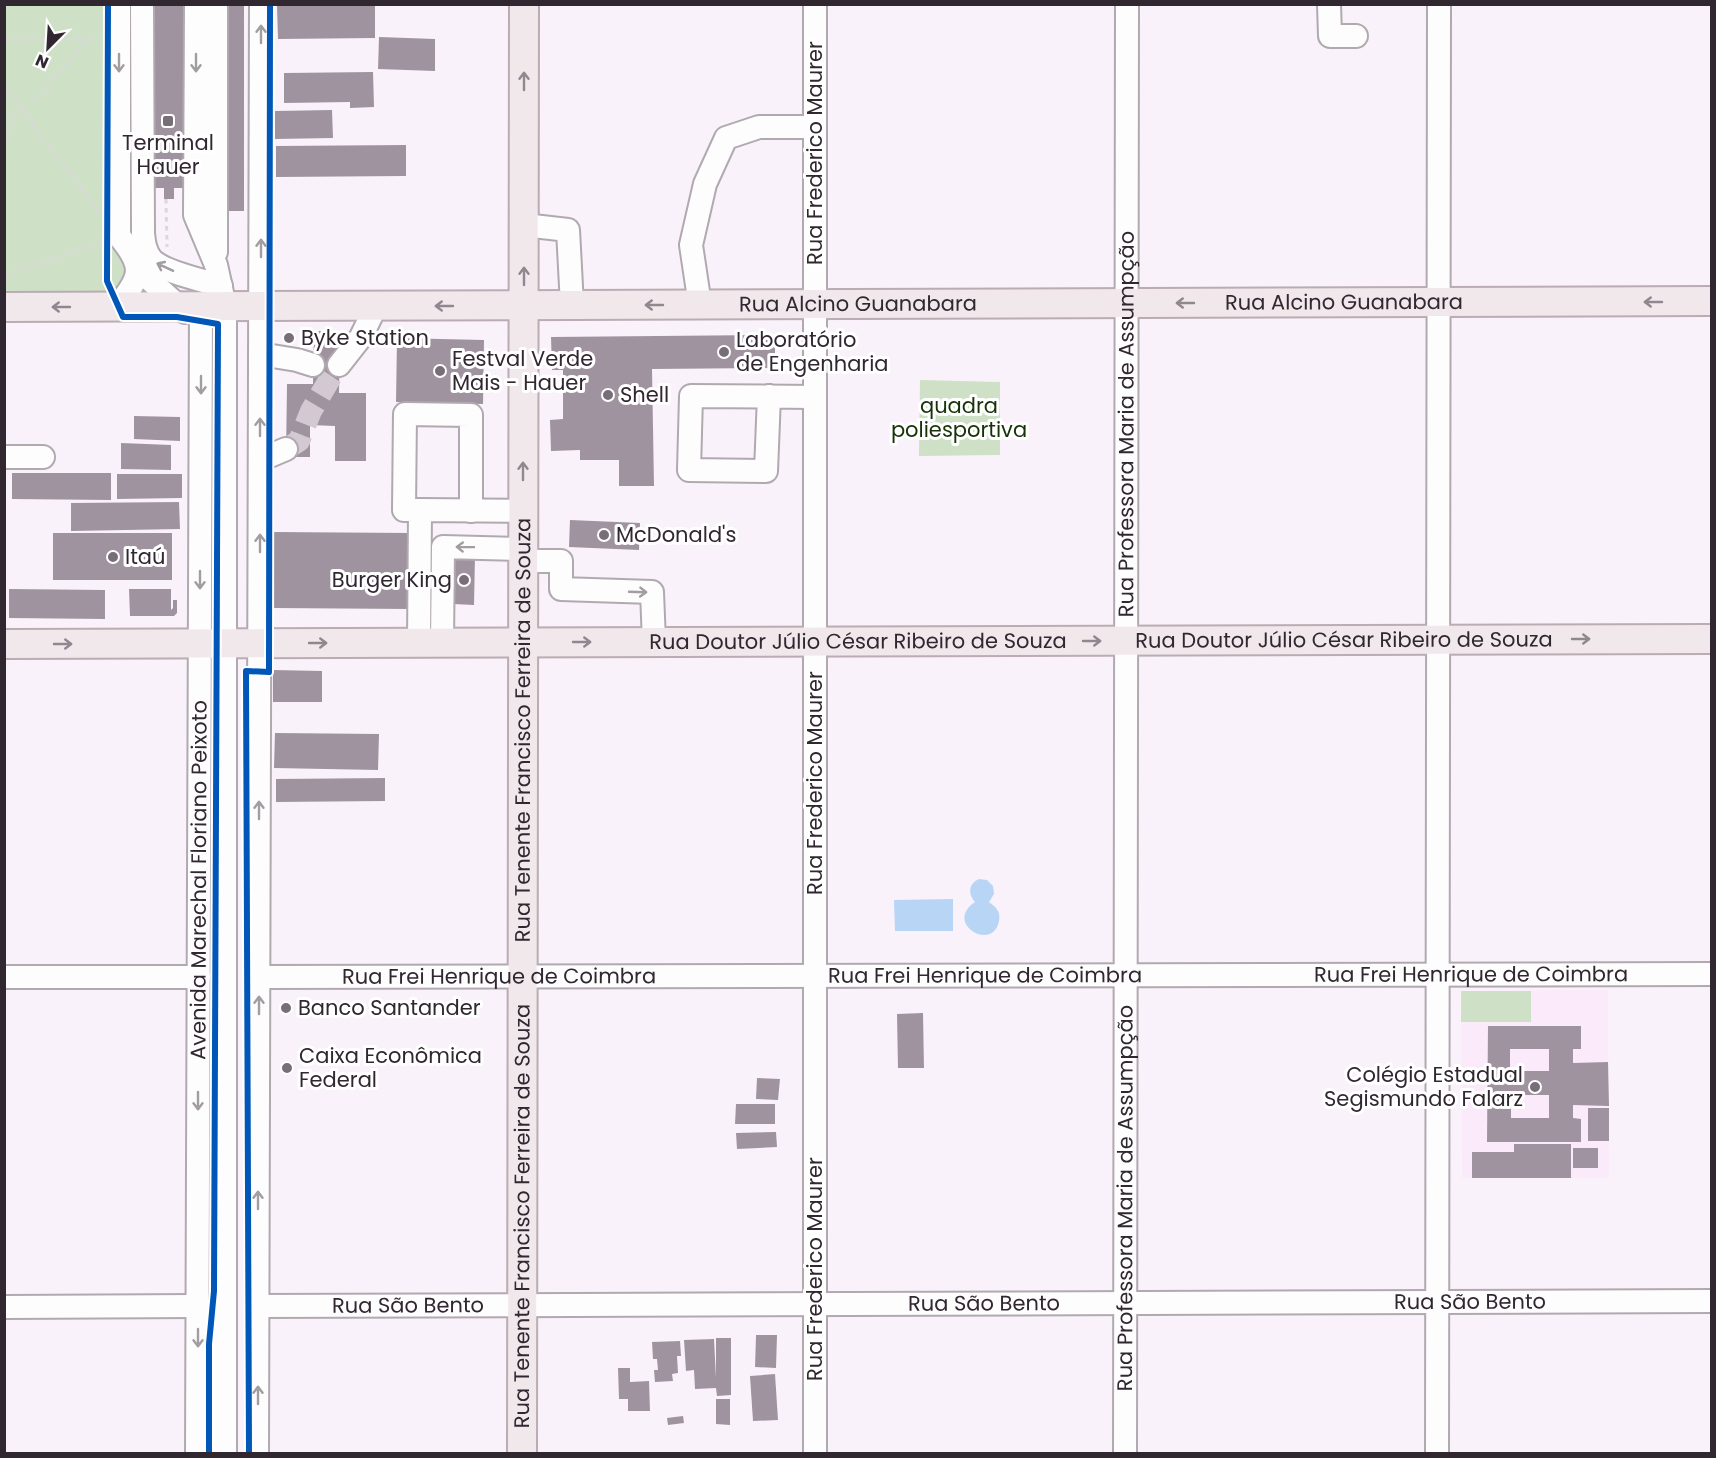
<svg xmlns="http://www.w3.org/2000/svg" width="1716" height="1458" viewBox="0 0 1716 1458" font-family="Poppins,sans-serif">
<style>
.built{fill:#fbeafa}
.green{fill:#cee0c6}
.water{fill:#b9d5f6}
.building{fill:#9f939f;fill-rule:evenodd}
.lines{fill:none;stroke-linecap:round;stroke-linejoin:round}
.minor-tunnel{stroke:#d2c9d2;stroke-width:22;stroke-dasharray:22 11;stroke-linecap:butt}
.minor-casing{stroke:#b1a9b0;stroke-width:26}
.major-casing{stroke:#baacb2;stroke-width:32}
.path{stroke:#dad8da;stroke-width:3;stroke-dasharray:4.5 4.5;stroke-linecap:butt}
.minor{stroke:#fefdfe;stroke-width:22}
.major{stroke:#f0e8eb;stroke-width:28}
.cycleway-casing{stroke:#fff;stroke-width:10}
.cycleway{stroke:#0057b8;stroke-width:6}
.oneway{stroke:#a19da1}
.oneway2{stroke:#90888e}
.poi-dot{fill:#776e77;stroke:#fff;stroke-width:2}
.labels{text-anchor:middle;stroke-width:6;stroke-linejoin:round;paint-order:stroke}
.poi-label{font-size:21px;fill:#302730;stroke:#fff;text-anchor:start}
.street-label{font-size:21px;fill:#302730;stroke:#fff}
.park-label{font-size:21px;fill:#173308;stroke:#fff}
</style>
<rect width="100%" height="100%" fill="#faf2fa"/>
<!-- built -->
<path class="built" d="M 1608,990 L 1609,1178 L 1462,1178 L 1461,991 Z"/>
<!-- green -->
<g class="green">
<path d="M 5,5 L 114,5 L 130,272 L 117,290 L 107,292 L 5,291 Z"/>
<path d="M 920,380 L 1000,382 L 1000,455 L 919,456 Z"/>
<rect x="1461" y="991" width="70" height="31"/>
</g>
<!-- water -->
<g class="water">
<path d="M 979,879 L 987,880 L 993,886 L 994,894 L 989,902 C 996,907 1001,912 999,921 C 993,953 943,923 975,902 C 968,894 968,884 979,879 Z"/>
<path d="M 953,899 L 953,931 L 895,931 L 894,900 Z"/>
</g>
<!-- building -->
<g class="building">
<path d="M 152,4 L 186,4 L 185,188 L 174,188 L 174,199 L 164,199 L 164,188 L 151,188 Z"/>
<rect x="223" y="4" width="21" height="207"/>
<path d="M 375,5 L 375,38 L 278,39 L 277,6 Z"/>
<path d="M 379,37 L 435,39 L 435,71 L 378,69 Z"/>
<path d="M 373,72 L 374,107 L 350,108 L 350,102 L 284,103 L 284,73 Z"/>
<path d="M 332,110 L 333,138 L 275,139 L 275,111 Z"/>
<path d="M 406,145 L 406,176 L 276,177 L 276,146 Z"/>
<path d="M 314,331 L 340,331 L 339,393 L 366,393 L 366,461 L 335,461 L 335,426 L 310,425 L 310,457 L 286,457 L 287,384 L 313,384 Z"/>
<path d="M 775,335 L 775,368 L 652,369 L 654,486 L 619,486 L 619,460 L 580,460 L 580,450 L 551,451 L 550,420 L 563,419 L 563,370 L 552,370 L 551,337 Z"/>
<path d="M 397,338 L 484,340 L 483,404 L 396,402 Z"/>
<path d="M 134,416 L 180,417 L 180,441 L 134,439 Z"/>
<path d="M 121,443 L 171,445 L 171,470 L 121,469 Z"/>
<path d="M 12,473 L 111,473 L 111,500 L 12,499 Z"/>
<path d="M 117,474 L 182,474 L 182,498 L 117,499 Z"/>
<path d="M 179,502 L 180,529 L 71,531 L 71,503 Z"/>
<path d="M 570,520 L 640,523 L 639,550 L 569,547 Z"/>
<path d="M 273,532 L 410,533 L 410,609 L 273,608 Z"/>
<rect x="53" y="533" width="119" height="47"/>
<path d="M 454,556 L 475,556 L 474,605 L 453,604 Z"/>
<path d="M 9,589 L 105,590 L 105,619 L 9,618 Z"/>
<path d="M 129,589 L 171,589 L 171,610 L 173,608 L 173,600 L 177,600 L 177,613 L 174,616 L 130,616 Z"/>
<path d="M 273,670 L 322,671 L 322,702 L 273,702 Z"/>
<path d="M 275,733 L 379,734 L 378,770 L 274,768 Z"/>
<path d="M 385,778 L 385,801 L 276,802 L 276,779 Z"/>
<path d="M 923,1013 L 924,1068 L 898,1068 L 897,1014 Z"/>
<path d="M 1488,1026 L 1581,1026 L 1581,1049 L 1573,1049 L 1573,1063 L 1608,1062 L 1609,1106 L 1573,1105 L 1573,1118 L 1581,1119 L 1581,1142 L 1487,1142 ZM 1510,1049 L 1549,1049 L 1549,1071 L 1510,1071 ZM 1511,1095 L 1549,1095 L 1549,1118 L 1511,1118 Z"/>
<path d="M 757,1078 L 780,1079 L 778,1100 L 756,1099 Z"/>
<path d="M 736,1104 L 775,1104 L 775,1124 L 735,1124 Z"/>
<rect x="1588" y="1108" width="21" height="33"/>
<path d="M 776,1132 L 777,1147 L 737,1149 L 736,1133 Z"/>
<path d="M 1514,1144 L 1571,1144 L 1571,1178 L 1472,1178 L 1472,1152 L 1514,1152 Z"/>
<rect x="1573" y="1148" width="25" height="20"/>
<path d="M 756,1335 L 777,1335 L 776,1368 L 755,1367 Z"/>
<path d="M 716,1338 L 731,1338 L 731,1395 L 717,1396 L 716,1388 L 695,1389 L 694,1370 L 686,1371 L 684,1340 L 714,1339 L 716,1378 Z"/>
<path d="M 680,1341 L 681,1356 L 677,1356 L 678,1373 L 672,1374 L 673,1381 L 655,1382 L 654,1370 L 658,1370 L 657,1359 L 653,1359 L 652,1342 Z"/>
<path d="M 618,1368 L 630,1368 L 630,1382 L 649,1381 L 650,1411 L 628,1411 L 628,1399 L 619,1399 Z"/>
<path d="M 775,1374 L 778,1420 L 753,1421 L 750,1376 Z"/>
<path d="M 716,1399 L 730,1399 L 730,1425 L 716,1424 Z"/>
<path d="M 683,1416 L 684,1423 L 668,1425 L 667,1418 Z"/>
</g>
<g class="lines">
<!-- minor-tunnel -->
<path class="minor-tunnel" d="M 286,449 L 299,441 L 311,411 L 331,377 L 339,365"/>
<!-- minor casing -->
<g class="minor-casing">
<g id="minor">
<path d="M 142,4 L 143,233 C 144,243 145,252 152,260 C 165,273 203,280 221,286"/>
<path d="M 196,4 L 195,215 L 216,265 L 225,306 L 225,1454"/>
<path d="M 1329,4 L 1330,36 L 1356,36"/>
<path d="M 524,225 L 568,230 L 572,305"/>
<path d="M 216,252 L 216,4"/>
<path d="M 138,269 L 185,312"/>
<path d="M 700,305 L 691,245 L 705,184 L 726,138 L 759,127 L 815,127"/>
<path d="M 118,306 C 141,275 145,268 119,236 L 119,4"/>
<path d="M 260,354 L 297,360 L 313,365"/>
<path d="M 339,365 L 361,337 L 376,306"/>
<path d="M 769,396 L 766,471 L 689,470 L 691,396 L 815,397"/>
<path d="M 4,457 L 43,457"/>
<path d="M 260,460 L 286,449"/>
<path d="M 420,510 L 404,510 L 405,414 L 471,415 L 471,511"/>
<path d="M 523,561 L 561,561 L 561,589 L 652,592 L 654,642"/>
<path d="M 419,643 L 420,510 L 523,511"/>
<path d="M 442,643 L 443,547 L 523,549"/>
<path d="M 4,977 L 199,977"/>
<path id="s1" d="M 259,977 L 1712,974"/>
<path id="s2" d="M 258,1306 L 1712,1301"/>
<path d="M 4,1307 L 198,1306"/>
<path id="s3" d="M 197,1454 L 201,306"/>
<path d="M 257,1454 L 261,4"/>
<path d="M 815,1454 L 815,4"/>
<path id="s4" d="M 1125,1454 L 1127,4"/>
<path d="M 1437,1454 L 1439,4"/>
</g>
</g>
<!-- major casing -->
<g class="major-casing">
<g id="major">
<path id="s5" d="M 4,307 L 1712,301"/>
<path id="s6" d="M 4,644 L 1712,639"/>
<path id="s7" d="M 522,1454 L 524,4"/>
</g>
</g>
<!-- path -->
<g class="path">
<path d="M 4,39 L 87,39"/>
<path d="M 4,86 L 100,214"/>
<path d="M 35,100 L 87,39 L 100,39"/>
<path d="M 8,145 L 12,118 L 26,107"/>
<path d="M 166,199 L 167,247"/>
<path d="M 4,275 L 102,242"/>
</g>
<!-- minor -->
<use href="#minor" class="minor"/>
<!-- major -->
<use href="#major" class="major"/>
<!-- cycleway casing -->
<g class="cycleway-casing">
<g id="cycleway">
<path d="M 108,4 L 107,281 L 123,317 L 177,317 L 218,324 L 214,1291 L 209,1344 L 209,1454"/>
<path d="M 249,1454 L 246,671 L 269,672 L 270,4"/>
</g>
</g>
<!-- cycleway -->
<use href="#cycleway" class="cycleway"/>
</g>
<!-- one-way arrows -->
<defs><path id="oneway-shaft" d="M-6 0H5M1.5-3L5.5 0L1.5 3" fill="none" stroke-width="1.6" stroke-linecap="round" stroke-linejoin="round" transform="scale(1.5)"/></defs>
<g class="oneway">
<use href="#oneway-shaft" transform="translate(261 34) rotate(-90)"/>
<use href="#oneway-shaft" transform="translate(119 63) rotate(90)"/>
<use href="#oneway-shaft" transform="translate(196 63) rotate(90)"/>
<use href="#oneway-shaft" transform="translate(261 248) rotate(-90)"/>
<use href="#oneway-shaft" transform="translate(165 267) rotate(-155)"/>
<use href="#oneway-shaft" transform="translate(201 385) rotate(90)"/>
<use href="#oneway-shaft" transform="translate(260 427) rotate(-90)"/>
<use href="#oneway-shaft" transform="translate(260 543) rotate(-90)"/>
<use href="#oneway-shaft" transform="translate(465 547) rotate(-179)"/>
<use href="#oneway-shaft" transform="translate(200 580) rotate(90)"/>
<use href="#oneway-shaft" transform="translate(638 592) rotate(2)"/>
<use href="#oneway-shaft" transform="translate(259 810) rotate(-90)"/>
<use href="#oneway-shaft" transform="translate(259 1005) rotate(-90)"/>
<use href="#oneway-shaft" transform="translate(198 1101) rotate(90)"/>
<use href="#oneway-shaft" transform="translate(258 1200) rotate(-90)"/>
<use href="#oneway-shaft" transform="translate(198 1338) rotate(90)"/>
<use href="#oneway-shaft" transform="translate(258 1395) rotate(-90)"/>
</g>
<g class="oneway2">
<use href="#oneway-shaft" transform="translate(524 81) rotate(-90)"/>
<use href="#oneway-shaft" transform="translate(524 276) rotate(-90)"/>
<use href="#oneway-shaft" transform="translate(1653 302) rotate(180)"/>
<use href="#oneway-shaft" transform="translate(1185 303) rotate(180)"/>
<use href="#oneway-shaft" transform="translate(654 305) rotate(180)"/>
<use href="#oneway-shaft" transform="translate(444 306) rotate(180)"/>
<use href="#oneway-shaft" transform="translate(61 307) rotate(180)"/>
<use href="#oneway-shaft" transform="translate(523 471) rotate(-90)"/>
<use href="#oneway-shaft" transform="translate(1581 639)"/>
<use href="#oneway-shaft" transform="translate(1092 641)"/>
<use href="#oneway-shaft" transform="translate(582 642)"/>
<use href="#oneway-shaft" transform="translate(318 643)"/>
<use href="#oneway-shaft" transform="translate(63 644)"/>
</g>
<!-- markers -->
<g class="poi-dot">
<rect x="162" y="115" width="12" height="12" rx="3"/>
<circle cx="289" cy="338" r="6"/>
<circle cx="724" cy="352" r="6"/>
<circle cx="440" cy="371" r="6"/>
<circle cx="608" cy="395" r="6"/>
<circle cx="604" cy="535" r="6"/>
<circle cx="113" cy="557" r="6"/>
<circle cx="464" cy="580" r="6"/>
<circle cx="286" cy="1008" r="6"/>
<circle cx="287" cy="1068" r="6"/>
<circle cx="1535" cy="1087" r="6"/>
</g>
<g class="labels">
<!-- poi labels -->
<g class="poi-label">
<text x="168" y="150" text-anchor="middle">Terminal<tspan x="168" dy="24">Hauer</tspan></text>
<text x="301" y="345">Byke Station</text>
<text x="736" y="347">Laboratório<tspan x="736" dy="24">de Engenharia</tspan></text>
<text x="452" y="366">Festval Verde<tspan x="452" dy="24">Mais - Hauer</tspan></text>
<text x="620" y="402">Shell</text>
<text x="616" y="542">McDonald's</text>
<text x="125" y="564">Itaú</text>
<text x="452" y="587" text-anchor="end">Burger King</text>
<text x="298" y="1015">Banco Santander</text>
<text x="299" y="1063">Caixa Econômica<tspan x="299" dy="24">Federal</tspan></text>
<text x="1523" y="1082" text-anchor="end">Colégio Estadual<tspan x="1523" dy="24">Segismundo Falarz</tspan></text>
</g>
<!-- street labels -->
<g class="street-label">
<text transform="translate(815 153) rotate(-90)" y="7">Rua Frederico Maurer</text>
<text dy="7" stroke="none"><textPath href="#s5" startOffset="1340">Rua Alcino Guanabara</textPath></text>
<text dy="7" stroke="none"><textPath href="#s5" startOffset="854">Rua Alcino Guanabara</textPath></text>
<text dy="7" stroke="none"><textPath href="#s4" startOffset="1030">Rua Professora Maria de Assumpção</textPath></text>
<text dy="7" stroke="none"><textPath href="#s6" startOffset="1340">Rua Doutor Júlio César Ribeiro de Souza</textPath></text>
<text dy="7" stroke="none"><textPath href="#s6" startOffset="854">Rua Doutor Júlio César Ribeiro de Souza</textPath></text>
<text dy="7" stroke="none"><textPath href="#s7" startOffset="724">Rua Tenente Francisco Ferreira de Souza</textPath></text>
<text transform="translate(815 783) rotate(-90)" y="7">Rua Frederico Maurer</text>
<text dy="7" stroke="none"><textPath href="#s3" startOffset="574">Avenida Marechal Floriano Peixoto</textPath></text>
<text dy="7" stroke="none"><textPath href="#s1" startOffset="1212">Rua Frei Henrique de Coimbra</textPath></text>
<text dy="7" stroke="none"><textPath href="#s1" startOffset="726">Rua Frei Henrique de Coimbra</textPath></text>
<text dy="7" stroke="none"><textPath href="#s1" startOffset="240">Rua Frei Henrique de Coimbra</textPath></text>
<text dy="7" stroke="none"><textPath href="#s4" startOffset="256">Rua Professora Maria de Assumpção</textPath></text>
<text dy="7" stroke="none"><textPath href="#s7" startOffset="238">Rua Tenente Francisco Ferreira de Souza</textPath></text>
<text transform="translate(815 1269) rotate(-90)" y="7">Rua Frederico Maurer</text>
<text dy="7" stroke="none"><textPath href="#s2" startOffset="1212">Rua São Bento</textPath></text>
<text dy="7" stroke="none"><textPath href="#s2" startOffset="726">Rua São Bento</textPath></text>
<text dy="7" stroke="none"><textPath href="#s2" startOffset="150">Rua São Bento</textPath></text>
</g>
<!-- park labels -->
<g class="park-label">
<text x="959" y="413">quadra<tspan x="959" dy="24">poliesportiva</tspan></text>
</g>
</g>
<!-- border -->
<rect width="1716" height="1458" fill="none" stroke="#302730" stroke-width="12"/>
<!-- north arrow -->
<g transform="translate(48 48) rotate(204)" stroke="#ffffff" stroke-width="4.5" paint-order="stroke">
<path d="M0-4.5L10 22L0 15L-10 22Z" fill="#302730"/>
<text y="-9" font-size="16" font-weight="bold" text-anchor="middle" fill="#302730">N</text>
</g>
</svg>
